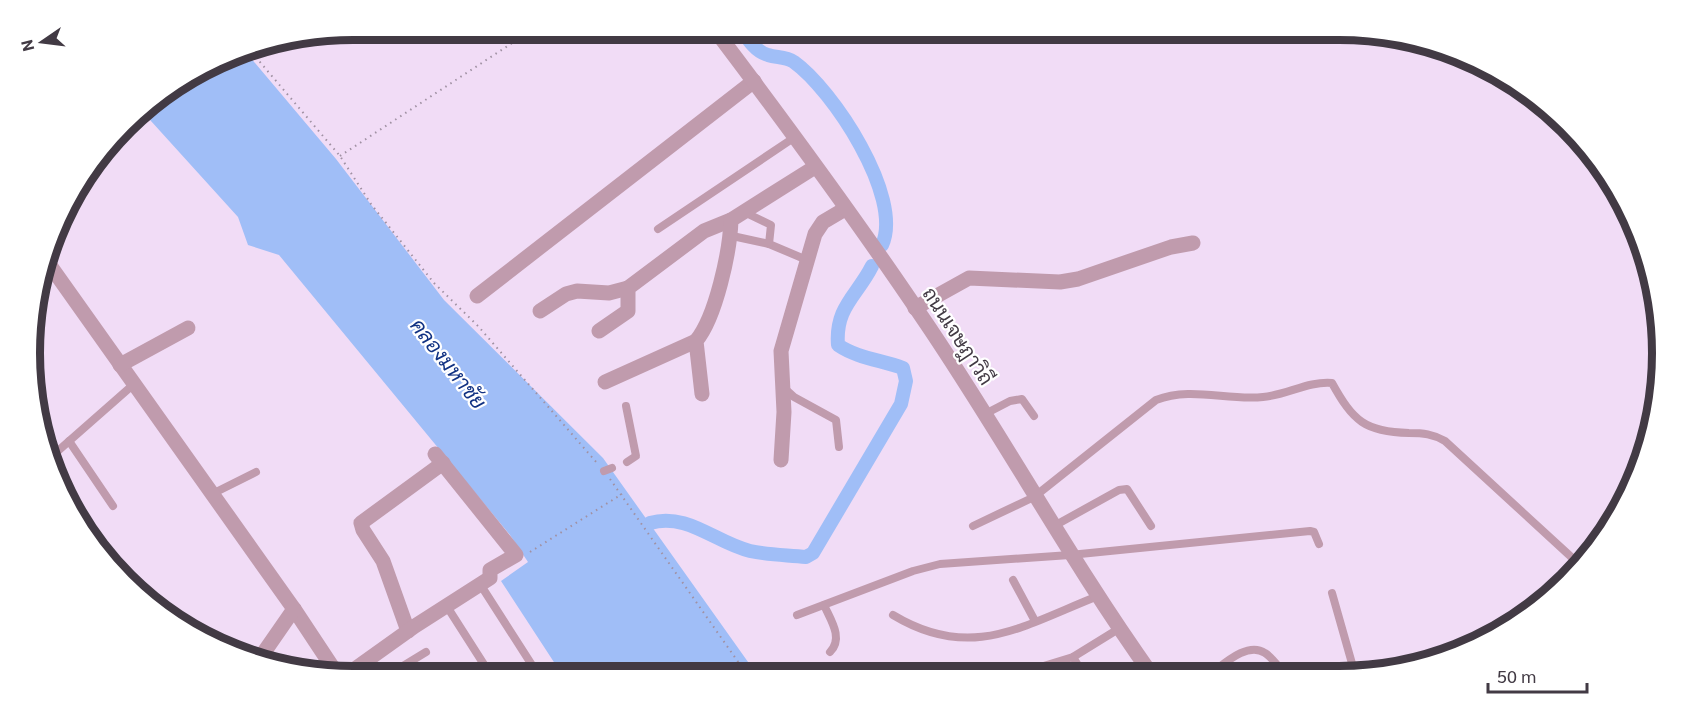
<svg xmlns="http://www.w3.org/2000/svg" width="1692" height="707" viewBox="0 0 1692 707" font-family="Georgia,Sarabun,serif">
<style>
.water{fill:#a0bef7}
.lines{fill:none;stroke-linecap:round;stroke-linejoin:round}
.canal{stroke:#a0bef7;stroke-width:14}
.path{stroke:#a091a3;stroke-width:2;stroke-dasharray:1.5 4.5;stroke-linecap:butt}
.service{stroke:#c09bad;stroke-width:8}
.minor{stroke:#c09bad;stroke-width:15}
.tertiary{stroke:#c09bad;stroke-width:15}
.labels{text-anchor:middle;stroke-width:4.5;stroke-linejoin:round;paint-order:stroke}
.street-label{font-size:20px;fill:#423a44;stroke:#fff}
.water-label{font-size:21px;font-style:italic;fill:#113283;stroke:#fff}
.rim{fill:none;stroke:#423a44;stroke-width:8}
</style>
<rect width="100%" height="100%" fill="#f1dcf6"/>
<!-- water -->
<path class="water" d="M 244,50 L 336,159 L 444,300 L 603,458 L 758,676 L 563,676 L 501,581 L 528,562 L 510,535 L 279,255 L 248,245 L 238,217 L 141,110 Z"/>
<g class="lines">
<!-- canal -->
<g class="canal">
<path d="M 742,30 C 748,40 756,52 768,55 C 777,58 785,56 794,62 C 832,89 904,197 882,245"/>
<path d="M 650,523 C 687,512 716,543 750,551 C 768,555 788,555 806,557 L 813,553 L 901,404 L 906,381 L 903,368 C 881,360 857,358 838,345 C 835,307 857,296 872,266"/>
</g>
<!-- path -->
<g class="path">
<path d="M 248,48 L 340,156 L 371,204 L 434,283 L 478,326 L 597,463"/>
<path d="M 340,156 L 532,30"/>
<path d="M 610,479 L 748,676"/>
<path d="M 530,552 L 622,494"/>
</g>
<!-- service -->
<g class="service">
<path d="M 744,212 L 771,225 L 769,244 L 807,260"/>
<path d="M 658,229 L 795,137"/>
<path d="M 737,237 L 769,244"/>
<path d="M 783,387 L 794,397 L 836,420 L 839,447"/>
<path d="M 626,406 L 636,456 L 627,462"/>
<path d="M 985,414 L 1010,401 L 1022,399 L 1034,416"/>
<path d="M 69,441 L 113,506"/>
<path d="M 51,457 L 134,384"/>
<path d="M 604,471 L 612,468"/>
<path d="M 212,494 L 256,472"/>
<path d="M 973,526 L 1034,497 L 1156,400 C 1191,386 1227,401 1263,397 C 1287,395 1308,381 1332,383 C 1353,421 1365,432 1409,433 C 1423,433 1433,434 1445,441 L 1580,565"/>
<path d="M 1054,526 L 1119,490 L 1127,489 L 1151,526"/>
<path d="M 1013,580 L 1035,621"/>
<path d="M 480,584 L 539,676"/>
<path d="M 1332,593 L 1355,674"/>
<path d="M 446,605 L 492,677"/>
<path d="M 824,605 C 830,619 844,638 830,652"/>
<path d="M 797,615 L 913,571 L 940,564 L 1070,555 L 1310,531 L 1314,532 L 1319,544"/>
<path d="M 893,615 C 971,662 1022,626 1098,596"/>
<path d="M 1073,657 L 1084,675"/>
<path d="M 994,675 L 1037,668 L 1073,657 L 1120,628"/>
<path d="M 1209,675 C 1223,665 1247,641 1265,653 C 1272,657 1279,668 1285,674"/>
<path d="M 385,677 L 426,652"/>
</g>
<!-- minor -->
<g class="minor">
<path d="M 49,264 L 294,609 L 337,674"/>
<path d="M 477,296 L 754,81"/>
<path d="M 915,308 L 969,278 L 1060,282 L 1078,279 L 1171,247 L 1193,243"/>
<path d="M 540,311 L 566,294 L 577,291 L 609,293 L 628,288"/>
<path d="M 599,331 L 628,311 L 628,288 L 704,231 L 731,220"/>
<path d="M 120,365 L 188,328"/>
<path d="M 605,382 L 696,341"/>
<path d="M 702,394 L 696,341 C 716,317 730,251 731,220 L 815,167"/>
<path d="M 781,460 L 784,412 L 781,351 L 815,234 L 823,222 L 845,209"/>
<path d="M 408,631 L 383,561 L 363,530 L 361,523 L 443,463"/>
<path d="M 258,661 L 294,609"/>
<path d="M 345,676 L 415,626 L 490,578 L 490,570 L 516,555 L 435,454"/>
</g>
<!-- tertiary -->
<path class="tertiary" d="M 715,30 C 786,124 856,219 922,317 C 1002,434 1069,559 1152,675"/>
</g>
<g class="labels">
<!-- street labels -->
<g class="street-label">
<text transform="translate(958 336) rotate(57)" y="7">ถนนเจษฎาวิถี</text>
</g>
<!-- water labels -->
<g class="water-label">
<text transform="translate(448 364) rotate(52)" y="7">คลองมหาชัย</text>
</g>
</g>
<!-- crop -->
<path d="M0 0H1692V707H0ZM353 40H1339A313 313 0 0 1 1652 353V353A313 313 0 0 1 1339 666H353A313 313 0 0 1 40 353V353A313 313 0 0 1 353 40Z" fill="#fff" fill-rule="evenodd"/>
<path class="rim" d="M353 40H1339A313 313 0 0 1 1652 353V353A313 313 0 0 1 1339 666H353A313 313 0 0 1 40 353V353A313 313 0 0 1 353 40Z"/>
<!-- north arrow -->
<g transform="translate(42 42) rotate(256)" stroke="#ffffff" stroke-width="4.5" paint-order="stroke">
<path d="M0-4.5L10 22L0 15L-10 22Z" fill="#423a44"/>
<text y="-9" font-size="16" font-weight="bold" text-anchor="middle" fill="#423a44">N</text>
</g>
<!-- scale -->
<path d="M1488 683v9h99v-9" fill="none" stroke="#423a44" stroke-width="3"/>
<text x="1497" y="683" font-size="18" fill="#423a44" stroke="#ffffff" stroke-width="4.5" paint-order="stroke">50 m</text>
</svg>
